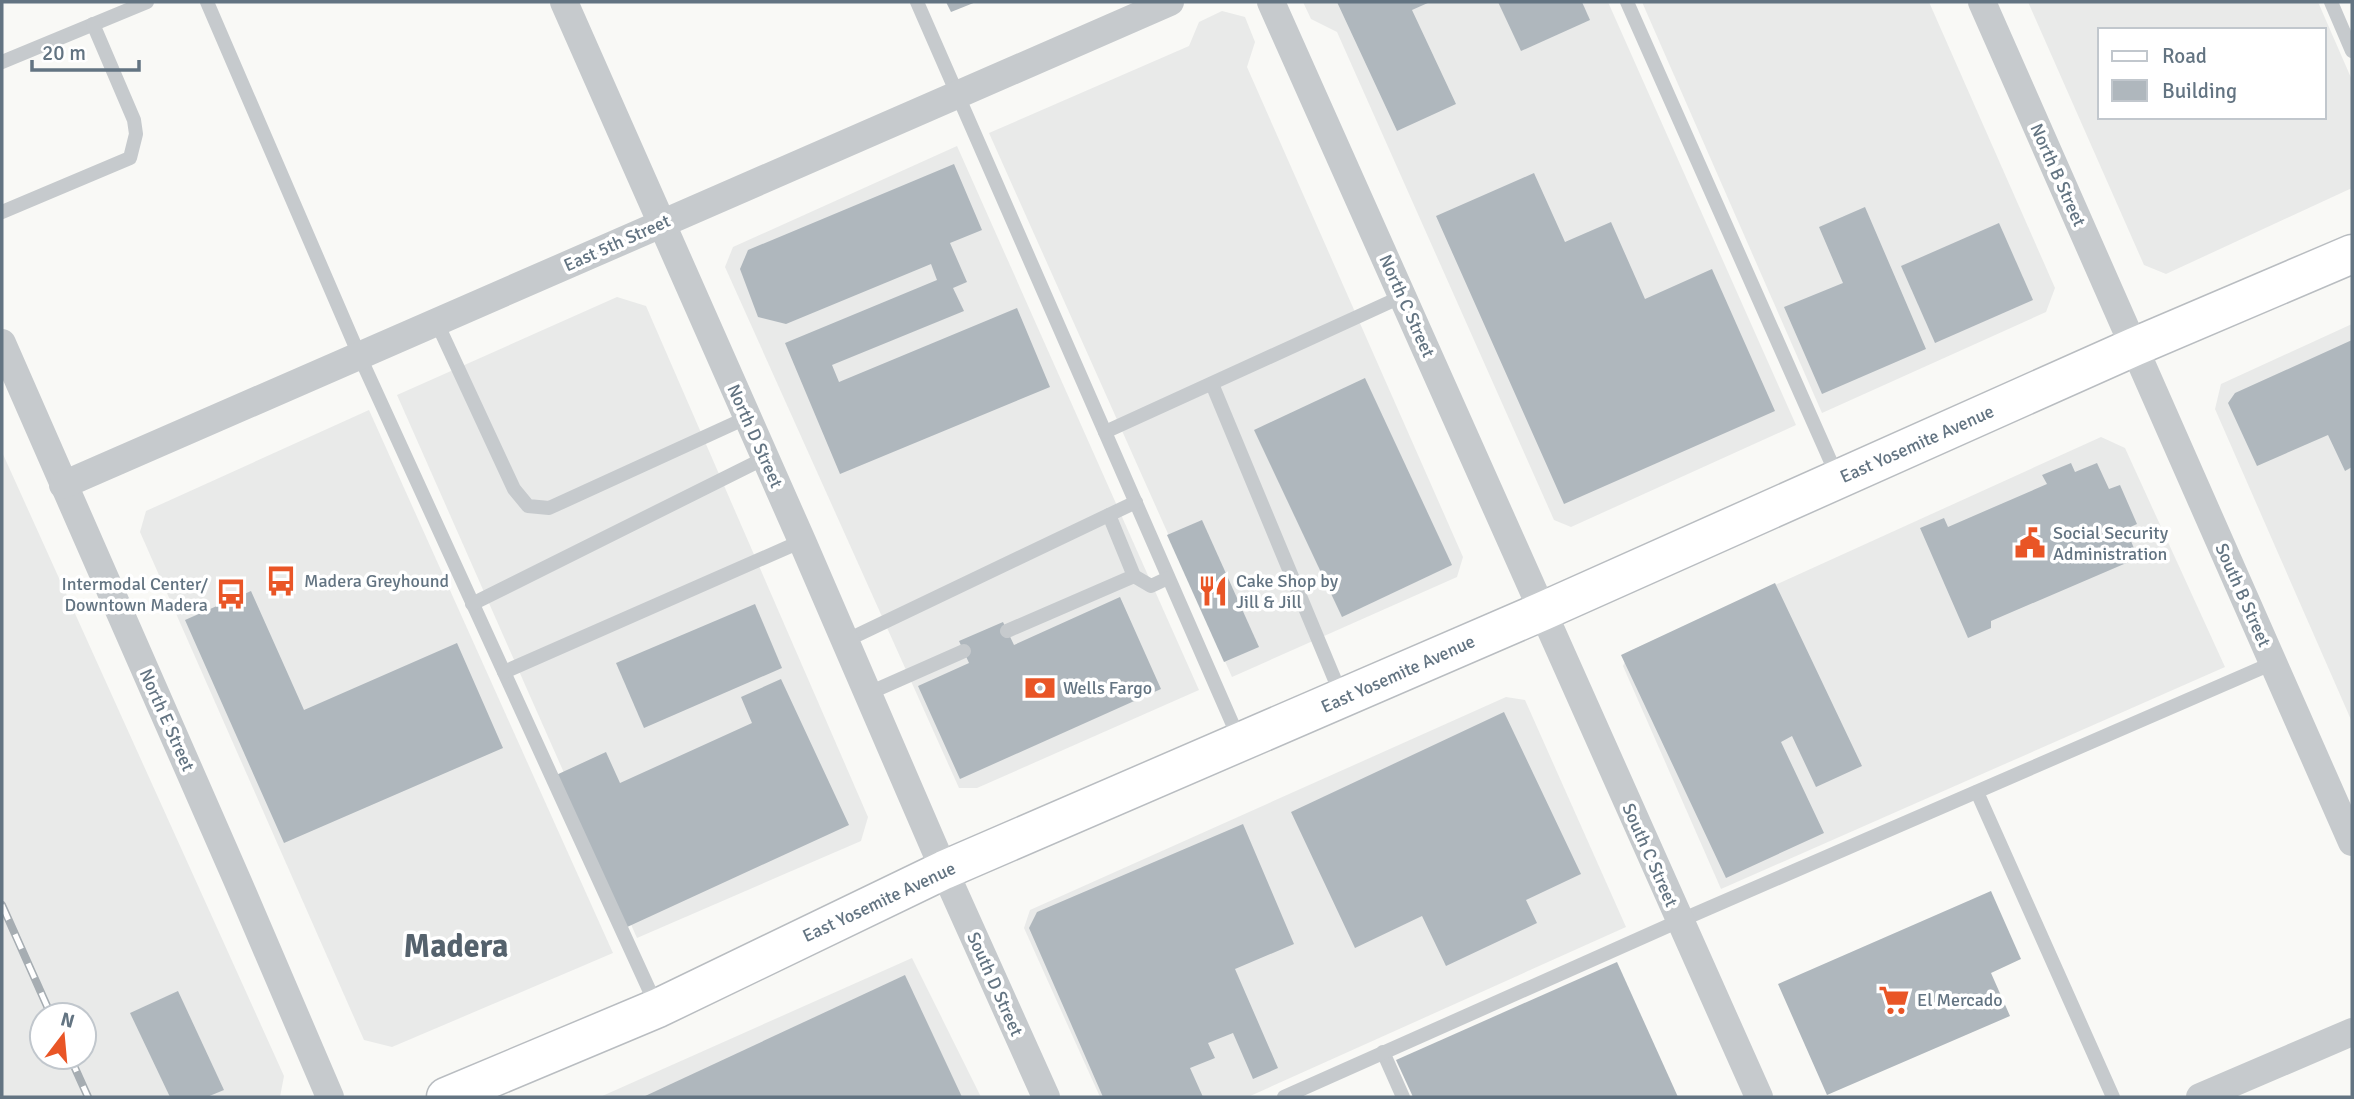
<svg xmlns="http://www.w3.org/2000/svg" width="2354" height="1099" viewBox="0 0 2354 1099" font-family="Signika,sans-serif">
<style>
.built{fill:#e9eae9;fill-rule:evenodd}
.building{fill:#afb7bd}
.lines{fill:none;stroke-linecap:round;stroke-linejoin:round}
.primary-casing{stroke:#b9bdc1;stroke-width:41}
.lane{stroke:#c6cacd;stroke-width:14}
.street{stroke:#c6cacd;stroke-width:28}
.primary{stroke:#fff;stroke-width:38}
.rail-casing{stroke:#a6adb2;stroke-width:8}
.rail{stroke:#fff;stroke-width:5;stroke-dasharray:16;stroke-linecap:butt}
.labels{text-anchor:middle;stroke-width:7;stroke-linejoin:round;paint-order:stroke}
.street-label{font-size:18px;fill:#637482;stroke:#fff}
.poi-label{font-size:18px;fill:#637482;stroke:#fff;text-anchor:start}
.town-label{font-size:32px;font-weight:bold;fill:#55626d;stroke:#fff}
</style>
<rect width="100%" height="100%" fill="#f9f9f6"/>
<!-- built -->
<g class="built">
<path d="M 1303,2 L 1608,2 L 1796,425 L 1571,527 L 1554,520 L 1337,32 L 1311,19 Z"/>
<path d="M 1642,2 L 1929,2 L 2055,288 L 2046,312 L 1822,413 Z"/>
<path d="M 2028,2 L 2318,2 L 2352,80 L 2352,188 L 2166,274 L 2144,265 ZM 2100,30 L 2324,30 L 2324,117 L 2100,117 Z"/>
<path d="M 1222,11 L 1245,17 L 1255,42 L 1247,67 L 1463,557 L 1457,577 L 1232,677 L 989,133 L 1189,46 L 1199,22 Z"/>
<path d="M 957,146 L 1199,690 L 977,788 L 959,788 L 725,267 L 733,247 Z"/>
<path d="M 617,297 L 646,306 L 868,817 L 861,841 L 637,938 L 397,395 Z"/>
<path d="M 2352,324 L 2352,722 L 2215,409 L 2221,384 Z"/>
<path d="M 369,410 L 613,953 L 392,1047 L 364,1040 L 140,532 L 146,511 Z"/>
<path d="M 2101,437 L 2125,448 L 2225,667 L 1721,889 L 1623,666 L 1630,651 Z"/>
<path d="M 2,452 L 284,1076 L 280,1097 L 2,1097 ZM 42,1015 L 84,1015 L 84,1057 L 42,1057 Z"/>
<path d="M 1506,697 L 1525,700 L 1626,927 L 1248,1097 L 1100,1097 L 1024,928 L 1030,910 Z"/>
<path d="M 912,958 L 981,1097 L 600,1097 Z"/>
</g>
<!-- building -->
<g class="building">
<path d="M 946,2 L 976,2 L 951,12 Z"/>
<path d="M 1337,2 L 1430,2 L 1412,10 L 1456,104 L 1397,131 Z"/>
<path d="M 1498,2 L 1582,2 L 1590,20 L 1521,51 Z"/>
<path d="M 954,164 L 982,230 L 950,243 L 967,282 L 953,288 L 964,311 L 832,365 L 839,382 L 1017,308 L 1050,387 L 840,474 L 785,343 L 937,280 L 931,264 L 786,324 L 758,317 L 740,269 L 748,250 Z"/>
<path d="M 1534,173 L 1565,242 L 1611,222 L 1645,299 L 1712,269 L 1775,411 L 1564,504 L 1436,216 Z"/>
<path d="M 1865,207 L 1926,349 L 1822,394 L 1784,307 L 1843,283 L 1819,227 Z"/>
<path d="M 1999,223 L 2033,300 L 1935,343 L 1901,266 Z"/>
<path d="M 2352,340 L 2352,467 L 2345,471 L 2328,435 L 2257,466 L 2228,403 L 2235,393 Z"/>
<path d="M 1365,378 L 1452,565 L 1342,617 L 1254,430 Z"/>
<path d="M 2071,463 L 2075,472 L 2097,463 L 2109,489 L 2120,485 L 2137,524 L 2126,529 L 2138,558 L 1991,621 L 1991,628 L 1968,638 L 1920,528 L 1944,518 L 1948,527 L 2047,484 L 2042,475 Z"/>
<path d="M 1202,520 L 1259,647 L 1224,662 L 1167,535 Z"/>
<path d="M 1775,583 L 1862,766 L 1816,787 L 1792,736 L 1781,742 L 1824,833 L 1726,878 L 1621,655 Z"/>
<path d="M 251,591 L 304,710 L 457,643 L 503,748 L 284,843 L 185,620 Z"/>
<path d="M 1120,597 L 1161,689 L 960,779 L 918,686 L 969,663 L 959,641 L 1003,622 L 1014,645 Z"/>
<path d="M 755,604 L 782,668 L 644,728 L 616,663 Z"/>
<path d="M 781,679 L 849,825 L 625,928 L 554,776 L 606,752 L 620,783 L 752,723 L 741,697 Z"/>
<path d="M 1504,712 L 1581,874 L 1526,900 L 1537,923 L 1446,966 L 1422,916 L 1355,948 L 1291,812 Z"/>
<path d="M 1243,824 L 1294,944 L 1235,969 L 1278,1068 L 1253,1079 L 1233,1033 L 1208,1043 L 1215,1058 L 1190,1068 L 1203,1097 L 1103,1097 L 1029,928 L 1037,912 Z"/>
<path d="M 1991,891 L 2021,959 L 1991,973 L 2010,1016 L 1827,1095 L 1778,984 Z"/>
<path d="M 1617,962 L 1678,1097 L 1413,1097 L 1396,1060 Z"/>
<path d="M 905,975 L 962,1097 L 643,1097 Z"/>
<path d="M 178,991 L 224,1090 L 207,1097 L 170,1097 L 130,1013 Z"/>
</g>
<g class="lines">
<!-- primary casing -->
<g class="primary-casing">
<path id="primary" d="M 446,1097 L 658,1008 L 944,870 L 1543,611 L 2134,347 L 2352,254"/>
</g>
<!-- lane -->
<g class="lane">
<path d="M 207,2 L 360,357 L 657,1007"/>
<path d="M 917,2 L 1240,741"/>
<path d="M 1627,2 L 1838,478"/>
<path d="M 2331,2 L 2352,51"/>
<path d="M 2,62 L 147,2"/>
<path d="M 2,212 L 130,158 L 136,134 L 134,120 L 93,24"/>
<path d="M 437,323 L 514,489 L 528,506 L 549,508 L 746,418"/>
<path d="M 1212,384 L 1342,697"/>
<path d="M 1105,432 L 1403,296"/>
<path d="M 1109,515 L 1134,576 L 1151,586 L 1168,578"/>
<path d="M 472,604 L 765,458"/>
<path d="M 1007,631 L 1134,576"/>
<path d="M 845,641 L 1136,502"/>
<path d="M 504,672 L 802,541"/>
<path d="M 869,693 L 964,651"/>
<path d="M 1977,792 L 2113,1097"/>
<path d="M 1383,1052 L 1403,1097"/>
<path d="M 1284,1097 L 1679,921 L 2273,663"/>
</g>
<!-- street -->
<g class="street">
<path d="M 564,2 L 802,541 L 944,870 L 1046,1097"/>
<path d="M 1271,2 L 1759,1097"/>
<path d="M 1982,2 L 2352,842"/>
<path d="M 2,343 L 238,882 L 330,1097"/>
<path d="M 63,485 L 1170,2"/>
<path d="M 2200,1097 L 2352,1032"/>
</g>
<!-- primary -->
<use href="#primary" class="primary"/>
<!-- rail casing -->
<g class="rail-casing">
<g id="rail">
<path d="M 2,905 L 51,1015"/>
<path d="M 70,1057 L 88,1097"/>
</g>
</g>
<!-- rail -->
<use href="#rail" class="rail"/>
</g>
<!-- icons -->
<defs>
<g id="civic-bare" transform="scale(2.415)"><path d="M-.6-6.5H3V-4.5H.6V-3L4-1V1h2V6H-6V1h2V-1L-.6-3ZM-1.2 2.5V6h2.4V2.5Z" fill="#e95526" stroke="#fff" stroke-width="2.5" paint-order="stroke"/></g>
<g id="bus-bare" transform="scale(2.415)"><path d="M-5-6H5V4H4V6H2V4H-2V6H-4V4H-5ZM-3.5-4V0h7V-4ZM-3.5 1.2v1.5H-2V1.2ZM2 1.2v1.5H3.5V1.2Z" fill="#e95526" stroke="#fff" stroke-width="2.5" paint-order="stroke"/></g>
<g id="restaurant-bare" transform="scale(2.415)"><path d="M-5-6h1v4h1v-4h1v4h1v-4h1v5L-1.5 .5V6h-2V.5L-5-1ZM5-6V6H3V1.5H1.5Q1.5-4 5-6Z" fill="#e95526" stroke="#fff" stroke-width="2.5" paint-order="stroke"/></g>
<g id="bank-bare" transform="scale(2.415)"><path d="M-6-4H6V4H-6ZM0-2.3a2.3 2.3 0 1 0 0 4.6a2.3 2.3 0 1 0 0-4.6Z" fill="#e95526" stroke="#fff" stroke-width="2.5" paint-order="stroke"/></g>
<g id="supermarket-bare" transform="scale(2.415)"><path d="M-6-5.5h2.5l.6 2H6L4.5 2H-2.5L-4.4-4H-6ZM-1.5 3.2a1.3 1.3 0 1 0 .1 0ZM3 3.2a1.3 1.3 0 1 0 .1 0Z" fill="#e95526" stroke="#fff" stroke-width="2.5" paint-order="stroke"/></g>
</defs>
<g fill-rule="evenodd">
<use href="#civic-bare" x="2030" y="543"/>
<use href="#bus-bare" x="281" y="581"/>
<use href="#restaurant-bare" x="1213" y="591"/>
<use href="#bus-bare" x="231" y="594"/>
<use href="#bank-bare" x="1040" y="688"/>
<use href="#supermarket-bare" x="1894" y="1000"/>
</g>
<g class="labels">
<!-- street labels -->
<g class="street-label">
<text transform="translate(2058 175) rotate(66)" y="6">North B Street</text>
<text transform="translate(617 243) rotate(-24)" y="6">East 5th Street</text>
<text transform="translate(1407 306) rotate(66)" y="6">North C Street</text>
<text transform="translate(755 436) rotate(66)" y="6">North D Street</text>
<text transform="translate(1917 444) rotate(-24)" y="6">East Yosemite Avenue</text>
<text transform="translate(2243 595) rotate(66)" y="6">South B Street</text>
<text transform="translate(1398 674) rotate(-24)" y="6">East Yosemite Avenue</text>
<text transform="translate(167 720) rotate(66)" y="6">North E Street</text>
<text transform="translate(1650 855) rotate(66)" y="6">South C Street</text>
<text transform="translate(879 902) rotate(-25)" y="6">East Yosemite Avenue</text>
<text transform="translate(995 984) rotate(66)" y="6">South D Street</text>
</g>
<!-- poi labels -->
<g class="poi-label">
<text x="2053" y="539">Social Security<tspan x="2053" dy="21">Administration</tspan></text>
<text x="304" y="587">Madera Greyhound</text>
<text x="1236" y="587">Cake Shop by<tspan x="1236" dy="21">Jill &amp; Jill</tspan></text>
<text x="208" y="590" text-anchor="end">Intermodal Center/<tspan x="208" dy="21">Downtown Madera</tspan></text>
<text x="1063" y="694">Wells Fargo</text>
<text x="1917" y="1006">El Mercado</text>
</g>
<!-- town labels -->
<g class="town-label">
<text x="456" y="957">Madera</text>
</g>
</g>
<!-- border -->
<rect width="2354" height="1099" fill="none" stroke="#637482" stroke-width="7"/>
<!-- legend -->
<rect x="2098" y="28" width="228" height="91" fill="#ffffff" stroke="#c1c7cd" stroke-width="2"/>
<rect x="2112" y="51" width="35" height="10" fill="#ffffff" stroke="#c1c7cd" stroke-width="2"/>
<text x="2162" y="63" font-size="21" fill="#637482">Road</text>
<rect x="2112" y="80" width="35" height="21" fill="#afb7bd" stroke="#c1c7cd" stroke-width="2"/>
<text x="2162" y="98" font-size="21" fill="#637482">Building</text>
<!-- north arrow -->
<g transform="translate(63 1036) rotate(16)"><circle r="33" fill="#ffffff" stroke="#c1c7cd" stroke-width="2"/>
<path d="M0-5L12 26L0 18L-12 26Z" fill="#e95526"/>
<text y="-10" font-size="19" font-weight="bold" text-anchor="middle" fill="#637482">N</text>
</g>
<!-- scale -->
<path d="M32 60v10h107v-10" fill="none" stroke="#637482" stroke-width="3.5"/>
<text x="42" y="60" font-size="21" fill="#637482" stroke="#ffffff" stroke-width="5" paint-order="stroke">20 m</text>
</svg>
